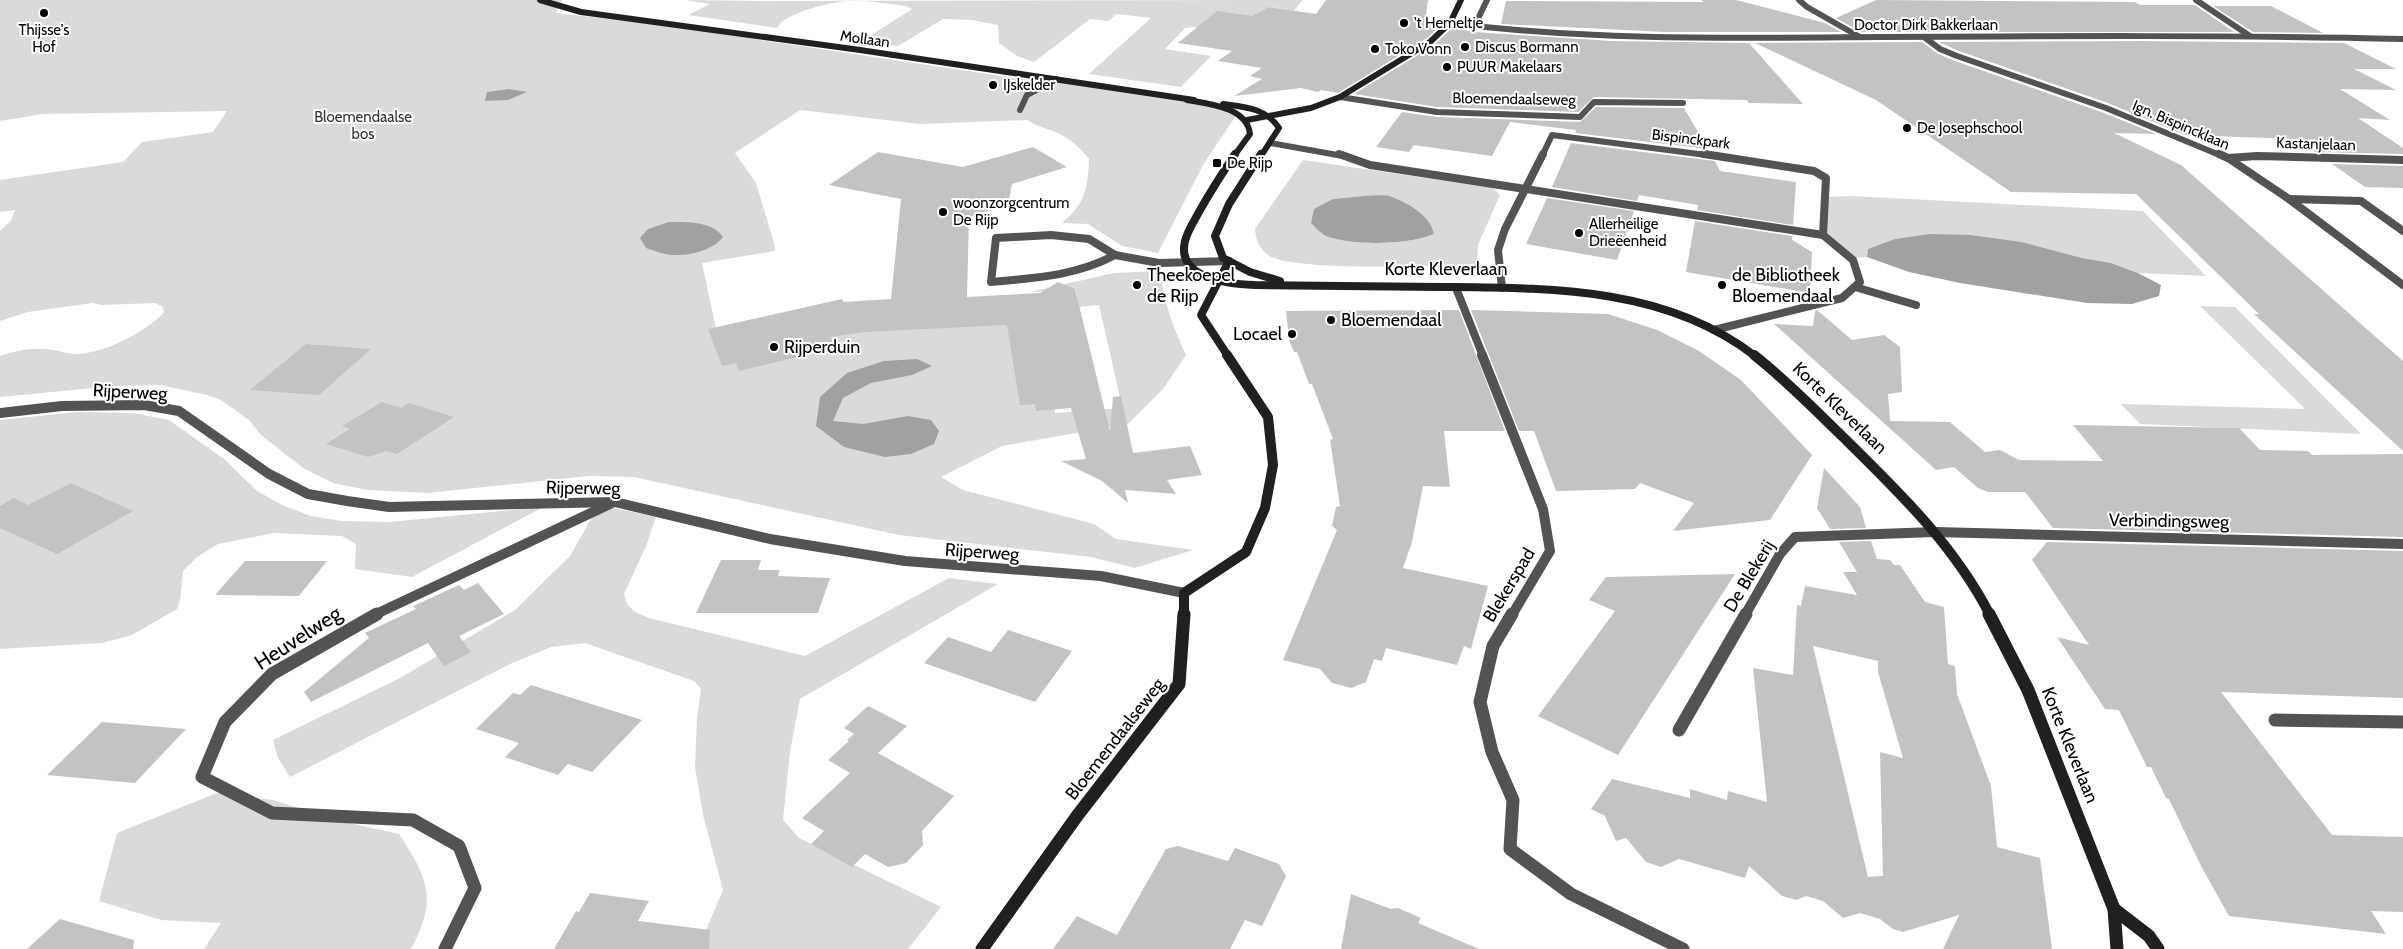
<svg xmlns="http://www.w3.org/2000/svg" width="2403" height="949" viewBox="0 0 2403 949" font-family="Cabin,sans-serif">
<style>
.green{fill:#dadada;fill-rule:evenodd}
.water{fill:#a1a1a1}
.building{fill:#c3c3c3;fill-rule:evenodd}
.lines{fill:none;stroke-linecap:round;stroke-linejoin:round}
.lane-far3{stroke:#535353;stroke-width:6}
.lane-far2{stroke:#535353;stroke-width:8}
.lane-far1{stroke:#535353;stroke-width:10}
.lane{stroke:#535353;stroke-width:13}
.street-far3{stroke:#535353;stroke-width:6}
.street-far2{stroke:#535353;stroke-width:8}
.street-far1{stroke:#535353;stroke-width:10}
.street{stroke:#535353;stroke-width:13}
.secondary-far3{stroke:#202020;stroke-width:6}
.secondary-far2{stroke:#202020;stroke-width:8}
.secondary-far1{stroke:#202020;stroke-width:10}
.secondary{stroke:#202020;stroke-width:13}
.poi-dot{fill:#000;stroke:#fff;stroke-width:2}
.labels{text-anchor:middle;stroke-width:4;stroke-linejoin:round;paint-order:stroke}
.far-poi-label{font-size:15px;fill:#000;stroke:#fff;text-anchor:start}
.far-street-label{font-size:15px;fill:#000;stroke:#fff}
.far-park-label{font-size:15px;fill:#313131;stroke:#fff}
.street-label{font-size:18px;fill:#000;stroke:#fff}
.poi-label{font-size:18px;fill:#000;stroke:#fff;text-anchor:start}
.near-street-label{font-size:21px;fill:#000;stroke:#fff}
</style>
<rect width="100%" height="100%" fill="#fff"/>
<!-- green -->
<g class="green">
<path d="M 0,0 L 562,0 L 556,13 L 740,34 L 760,40 L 1035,81 L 1056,82 L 1203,103 L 1233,115 L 1235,117 L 1203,165 L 1158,253 L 1122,246 L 1088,224 L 1062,223 C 1085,204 1088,188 1089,159 C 1081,149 1072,140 1060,134 C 1049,129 1038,127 1027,120 L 920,124 L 800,110 L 735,153 L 756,183 L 774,243 L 775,251 L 702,263 L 721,352 L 851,326 L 1042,316 L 1055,413 L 1121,408 L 1121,402 L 1099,305 L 1078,307 L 1076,290 L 1030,292 L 1114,273 L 1160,271 C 1164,302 1173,327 1186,355 L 1163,389 L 1128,424 L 1002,446 L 941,477 L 963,490 L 1094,524 L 1116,539 L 1193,550 L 1135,568 L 1091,557 L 899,535 L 634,477 L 589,476 L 428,493 L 368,490 L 333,483 L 303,468 L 261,435 L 250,421 L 221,400 L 207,395 L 160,385 L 115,386 L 0,397 L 0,356 C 18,350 34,347 53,350 C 60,351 68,354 76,354 C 102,354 147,332 164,312 L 162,306 L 155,303 L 101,305 L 93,303 L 28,312 L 0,321 L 0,231 L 11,220 L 15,210 L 0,212 L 0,180 L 123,162 L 142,142 L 213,132 L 227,111 L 43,114 L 0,121 Z"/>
<path d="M 685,0 L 760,1 L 1302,0 L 1294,11 L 1271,7 L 1231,31 L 1194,27 L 1185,28 L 1165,49 L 1211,56 L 1181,87 L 1089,74 L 1151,18 L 1117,14 L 1108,21 L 1090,19 L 1034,62 L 1017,56 L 999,43 L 998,25 L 972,20 L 943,19 L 898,46 L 862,41 L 912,9 L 906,6 C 887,4 867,0 848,1 C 831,2 784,13 777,28 L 688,15 L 710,4 Z"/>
<path d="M 1303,160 L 1493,188 L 1500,195 L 1478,245 L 1477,265 C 1443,266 1291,272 1268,255 C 1259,248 1256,240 1255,229 ZM 1364,196 C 1372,196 1381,195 1389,197 C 1405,199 1431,218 1434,234 C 1407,245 1354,246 1326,236 C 1320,233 1316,227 1311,223 L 1333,199 Z"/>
<path d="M 1852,196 L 2143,211 L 2206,276 L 2138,273 L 2111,263 L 2082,258 L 2022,242 L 1971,235 L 1868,249 L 1867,257 L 1854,258 L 1826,235 L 1828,197 Z"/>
<path d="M 2200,306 L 2235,307 L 2361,434 L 2140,424 L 2121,404 L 2305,409 Z"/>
<path d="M 76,412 L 133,413 L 169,420 L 224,459 L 257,491 L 282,505 L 311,516 L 342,521 L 389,522 L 543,507 L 412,577 L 355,569 L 356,544 L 342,536 L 274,533 L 218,544 L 197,557 L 183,571 L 180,600 L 177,609 L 132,635 L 102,643 L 0,649 L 0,420 Z"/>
<path d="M 609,507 L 656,517 L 646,546 L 624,594 L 627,604 L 635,612 L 649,618 L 805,656 L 949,578 L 998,584 L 800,699 L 790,752 L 783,820 L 799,838 L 941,907 L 908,949 L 698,949 L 723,890 L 703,815 L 695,767 L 697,718 L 701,689 L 694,681 L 585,643 L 551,647 L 510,664 L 290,777 L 278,758 L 273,740 L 400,678 L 515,610 L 570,556 L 596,510 Z"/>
<path d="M 217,793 L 273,800 L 345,822 L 399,834 C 428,878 438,899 411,949 L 204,949 L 221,923 L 161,920 L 99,901 L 117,833 Z"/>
</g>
<!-- water -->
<g class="water">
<path d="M 509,89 L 527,92 L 508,100 L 485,101 L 487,92 Z"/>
<path d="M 1364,196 C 1373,196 1384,194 1392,197 C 1408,203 1431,216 1434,234 C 1407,245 1353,246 1326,236 C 1320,233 1315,227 1311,223 L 1314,209 L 1333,199 Z"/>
<path d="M 669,222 C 686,222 713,221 723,237 C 713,250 690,256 673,255 C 665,255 655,251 646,248 L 640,238 L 648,229 Z"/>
<path d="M 1930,234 L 1971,235 L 2022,242 L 2082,258 L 2111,263 L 2138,273 L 2161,285 L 2159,296 L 2132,304 L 2087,303 L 1960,283 L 1909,272 L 1867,257 L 1868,249 L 1895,239 Z"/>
<path d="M 917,359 L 932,366 L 912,375 L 871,383 L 843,398 L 833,421 L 863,424 L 908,416 L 931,420 L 939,431 L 934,444 L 911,454 L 885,457 L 844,447 L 816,426 L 820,397 L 847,373 L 884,361 Z"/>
</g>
<!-- building -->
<g class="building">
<path d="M 1326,0 L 1428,0 L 1425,21 L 1443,23 L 1427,38 L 1338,93 L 1321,90 L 1318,92 L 1301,88 L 1234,96 L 1262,79 L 1250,76 L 1262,68 L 1218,61 L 1232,51 L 1178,43 L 1217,11 L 1252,16 L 1269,7 L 1316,14 Z"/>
<path d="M 1701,0 L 1736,0 L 1825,23 L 1841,32 L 1665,32 L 1501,24 L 1506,1 L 1704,2 Z"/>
<path d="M 1876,0 L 2135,2 L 2140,5 L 2195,5 L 2234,32 L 1861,32 L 1836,18 Z"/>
<path d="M 2213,6 L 2271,6 L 2323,33 L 2253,32 Z"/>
<path d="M 1452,28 L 1474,32 L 1611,41 L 1749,43 L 1803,104 L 1749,103 L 1747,100 L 1594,97 L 1578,112 L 1437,107 L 1354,94 L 1433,46 Z"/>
<path d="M 2142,41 L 2344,43 L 2396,69 L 2354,69 L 2396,90 L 2340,89 L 2390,120 L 2358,118 L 2403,148 L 2403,154 L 2315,152 L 2296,139 L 2185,135 L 2108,103 L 1959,51 L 1939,42 Z"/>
<path d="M 1922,42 L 1938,54 L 1955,61 L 2104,113 L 2156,134 L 2114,133 L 2181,165 L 2403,361 L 2403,451 L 2254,314 L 2259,314 L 2136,194 L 2011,192 L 1876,100 L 1755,43 Z"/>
<path d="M 1596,107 L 1684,108 L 1708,149 L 1575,133 L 1576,130 L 1510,122 L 1492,156 L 1414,145 L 1409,152 L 1376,147 L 1402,112 L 1437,117 L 1580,122 Z"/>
<path d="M 1571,143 L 1715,161 L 1720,171 L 1796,182 L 1793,225 L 1697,210 L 1698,205 L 1639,195 L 1637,201 L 1552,187 Z"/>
<path d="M 1033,147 L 1067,167 L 1012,184 L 1009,201 L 995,209 L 969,217 L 967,297 L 1040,293 L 1058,282 L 1075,289 L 1110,431 L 1113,397 L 1121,396 L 1133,453 L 1190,446 L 1202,475 L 1167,480 L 1176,494 L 1125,490 L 1128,503 L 1102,481 L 1061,461 L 1086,459 L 1071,408 L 1036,411 L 1035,404 L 1020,405 L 1007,325 L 864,332 L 830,337 L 836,348 L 739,371 L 736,363 L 722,366 L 708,329 L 842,299 L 844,302 L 891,299 L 901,199 L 829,185 L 878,152 L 963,167 Z"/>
<path d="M 2332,164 L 2403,166 L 2403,188 L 2365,187 Z"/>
<path d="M 1547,198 L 1634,211 L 1617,260 L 1526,244 Z"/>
<path d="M 1695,221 L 1792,236 L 1792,240 L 1812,252 L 1810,293 L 1686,272 Z"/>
<path d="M 1459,310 L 1505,431 L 1444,431 L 1450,487 L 1423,486 L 1412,542 L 1403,568 L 1488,586 L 1471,649 L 1464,646 L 1457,665 L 1386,648 L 1382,661 L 1374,659 L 1366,682 L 1351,688 L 1332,683 L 1320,669 L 1283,660 L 1337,530 L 1332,526 L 1336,507 L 1340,506 L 1330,440 L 1333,439 L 1312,384 L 1309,384 L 1297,352 L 1294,352 L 1289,340 L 1286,311 Z"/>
<path d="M 1471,310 L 1608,314 L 1657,330 L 1699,351 L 1741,380 L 1812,455 L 1770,520 L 1673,531 L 1694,503 L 1640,483 L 1635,489 L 1556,491 L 1534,431 L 1519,431 Z"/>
<path d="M 1817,310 L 1852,340 L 1884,335 L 1900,347 L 1902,392 L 1888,394 L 1890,421 L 1950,422 L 1985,452 L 2000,450 L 2019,460 L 2103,461 L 2073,425 L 2239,428 L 2260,450 L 2308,451 L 2312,455 L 2403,454 L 2403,537 L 2053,528 L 2025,492 L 1988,492 L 1978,488 L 1954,467 L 1936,470 L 1774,324 L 1813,326 L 1815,311 Z"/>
<path d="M 306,344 L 371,349 L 319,395 L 250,390 Z"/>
<path d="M 382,402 L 401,408 L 409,403 L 454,417 L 397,454 L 386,451 L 368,457 L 326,444 L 350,429 L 342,426 Z"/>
<path d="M 1824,468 L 1860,507 L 1866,528 L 1830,529 L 1817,508 Z"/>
<path d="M 71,483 L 133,511 L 57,554 L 0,528 L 0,506 L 14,498 L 28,505 Z"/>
<path d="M 1871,541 L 1877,559 L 1890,560 L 1894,565 L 1900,565 L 1925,602 L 1944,607 L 1948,664 L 1955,666 L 1957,694 L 1991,786 L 1997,847 L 2040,858 L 2052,949 L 1943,949 L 1959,915 L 1903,932 L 1893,929 L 1880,919 L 1860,913 L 1843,918 L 1823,901 L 1806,896 L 1796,900 L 1782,896 L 1749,866 L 1745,878 L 1679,859 L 1661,867 L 1646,862 L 1626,838 L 1616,841 L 1605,816 L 1591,809 L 1612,779 L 1690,798 L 1690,789 L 1727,800 L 1728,791 L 1767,802 L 1753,668 L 1793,675 L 1797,605 L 1801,606 L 1805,586 L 1857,595 L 1843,572 L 1857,572 L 1839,542 ZM 1813,646 L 1878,661 L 1878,672 L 1903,758 L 1880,752 L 1883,876 L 1868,877 Z"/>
<path d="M 2047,542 L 2403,551 L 2403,698 L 2221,692 L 2332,835 L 2403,837 L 2403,912 L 2371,911 L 2386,934 L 2229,916 L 2201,866 L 2169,799 L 2166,798 L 2151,767 L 2147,767 L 2119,710 L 2105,709 L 2057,637 L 2089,645 L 2032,560 Z"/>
<path d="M 721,560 L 761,560 L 758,570 L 780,570 L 778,576 L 830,578 L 818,613 L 696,613 Z"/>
<path d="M 245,561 L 327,561 L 299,596 L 215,595 Z"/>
<path d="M 1735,574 L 1618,755 L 1538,716 L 1615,611 L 1589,600 L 1606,577 Z"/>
<path d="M 478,583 L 504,614 L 459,636 L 471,652 L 444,666 L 428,643 L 311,702 L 304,692 L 369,638 L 365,633 L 416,609 L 413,606 L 459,585 L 464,590 Z"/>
<path d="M 1008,630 L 1072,651 L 1035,702 L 924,663 L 948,637 L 991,652 Z"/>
<path d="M 531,685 L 642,720 L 592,772 L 568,764 L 558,775 L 505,757 L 519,743 L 476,729 L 513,693 L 520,695 Z"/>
<path d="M 868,706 L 907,726 L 878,753 L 954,796 L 922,831 L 923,845 L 906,863 L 888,867 L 865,854 L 852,867 L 811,844 L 824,831 L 802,818 L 850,773 L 828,760 L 849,741 L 847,740 L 854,734 L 844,728 Z"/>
<path d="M 102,722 L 186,729 L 135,783 L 47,775 Z"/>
<path d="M 1178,846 L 1228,861 L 1235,848 L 1279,864 L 1286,876 L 1262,926 L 1245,920 L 1230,949 L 1053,949 L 1077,916 L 1117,935 L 1166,849 Z"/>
<path d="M 590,893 L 649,901 L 638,921 L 710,930 L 709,949 L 554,949 L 576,911 L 579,912 Z"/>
<path d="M 1351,894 L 1391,909 L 1398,908 L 1421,918 L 1418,923 L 1479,949 L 1341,949 Z"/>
<path d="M 60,919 L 134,940 L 133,949 L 27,949 Z"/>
</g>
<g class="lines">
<!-- lane-far3 -->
<path class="lane-far3" d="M 1020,110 L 1027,95 L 1056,79"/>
<!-- lane-far2 -->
<g class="lane-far2">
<path d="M 2289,199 L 2361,201 L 2403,231"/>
<path d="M 1051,235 L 1089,239 L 1115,255 C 1076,276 1034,278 991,282 L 996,238 Z"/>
<path d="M 1115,255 L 1159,263 L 1229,261"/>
<path d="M 1855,287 L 1916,305"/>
</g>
<!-- lane-far1 -->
<path class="lane-far1" d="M 1745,615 L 1780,554 L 1795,537 L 1935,532"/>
<!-- lane -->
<g class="lane">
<path d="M 2275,720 L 2403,722"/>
<path d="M 1679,730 L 1746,614"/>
</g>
<!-- street-far3 -->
<g class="street-far3">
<path d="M 1799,0 L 1807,7 L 1858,36"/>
<path d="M 2196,0 L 2250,36"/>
<path d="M 1450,23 C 1593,41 1736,38 1881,37 C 2055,36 2229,35 2403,39"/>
<path d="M 1474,27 L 1487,0"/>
<path d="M 1924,37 L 1940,49 L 1957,56 L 2106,108 L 2222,156"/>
<path d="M 1340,97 L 1437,112 L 1580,117 L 1594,102 L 1683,103"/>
<path d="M 1270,143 L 1343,156"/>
<path d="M 1542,156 L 1552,135 L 1714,156"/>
</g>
<!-- street-far2 -->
<g class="street-far2">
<path d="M 1339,154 L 1370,165 L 1823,235 L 1853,260 L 1860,282 L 1842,298 L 1714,330"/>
<path d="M 1704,154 L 1814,171 L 1826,178 L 1823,235"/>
<path d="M 2219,154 L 2228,158 L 2289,199 L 2403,285"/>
<path d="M 2228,158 L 2257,156 L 2403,160"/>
<path d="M 1456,288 L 1483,356"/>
<path d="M 1502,288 L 1498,250 L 1505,229 L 1543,154"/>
</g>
<!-- street-far1 -->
<g class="street-far1">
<path d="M 1482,355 L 1543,509 L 1550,551 L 1512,615"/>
<path d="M 0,413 L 62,406 L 144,405 L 179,411 L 269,474 L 308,494 L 347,501 L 389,507 L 615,502 L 770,539 L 905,561 L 1101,576 L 1184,593"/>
<path d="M 1935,532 L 2403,544"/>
<path d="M 374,615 L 610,504"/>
</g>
<!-- street -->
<g class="street">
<path d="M 377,614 L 272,674 L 225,722 L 202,777 L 272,813 L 413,820 L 459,846 L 475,888 L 445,949"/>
<path d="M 1512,614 L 1493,646 L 1480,702 L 1492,752 L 1513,800 L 1510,849 L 1571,894 L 1683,949"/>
</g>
<!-- secondary-far3 -->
<g class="secondary-far3">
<path d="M 540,0 L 581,12 L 860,50 L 1194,100"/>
<path d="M 1187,100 C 1209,104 1247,107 1250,134 L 1234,156"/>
<path d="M 1223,104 C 1245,107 1266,108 1279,128 L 1261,156"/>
<path d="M 1247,120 L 1311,108 L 1340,97 L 1430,42 L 1450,23 L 1461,0"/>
</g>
<!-- secondary-far2 -->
<g class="secondary-far2">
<path d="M 1235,154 C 1223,172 1211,191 1200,210 C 1195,220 1188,229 1185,241 C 1176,279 1229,284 1255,285 C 1317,286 1379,286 1440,287 C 1548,288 1665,286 1755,356"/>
<path d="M 1261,154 L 1229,204 L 1215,236 L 1223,258 L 1250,272 L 1280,281"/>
<path d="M 1228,356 L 1201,315 L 1229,261"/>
</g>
<!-- secondary-far1 -->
<g class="secondary-far1">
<path d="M 1754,355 C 1786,380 1814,409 1843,437 C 1898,491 1954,545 1990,615"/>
<path d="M 1184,615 L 1184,593 L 1246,552 L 1265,508 L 1273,465 L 1268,417 L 1227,355"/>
</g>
<!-- secondary -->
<g class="secondary">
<path d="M 1989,614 L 2028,690 L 2114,909 L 2117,949"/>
<path d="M 2114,909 L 2149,936 L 2158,949"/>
<path d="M 982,949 L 1077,816 L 1179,684 L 1184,614"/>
</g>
</g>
<!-- markers -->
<g class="poi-dot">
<circle cx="44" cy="13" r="5"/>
<circle cx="1404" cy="23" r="5"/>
<circle cx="1465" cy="47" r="5"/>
<circle cx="1375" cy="49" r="5"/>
<circle cx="1447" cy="67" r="5"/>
<circle cx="993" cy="85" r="5"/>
<circle cx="1907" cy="128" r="5"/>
<rect x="1212" y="158" width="10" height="10" rx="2.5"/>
<circle cx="943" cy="212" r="5"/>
<circle cx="1579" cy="233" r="5"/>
<circle cx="1137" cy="285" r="5"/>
<circle cx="1722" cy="285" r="5"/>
<circle cx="1331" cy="320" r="5"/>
<circle cx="1292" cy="334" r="5"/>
<circle cx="774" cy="347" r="5"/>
</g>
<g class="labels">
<!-- far-poi labels -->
<g class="far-poi-label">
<text x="1414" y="28">'t Hemeltje</text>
<text x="44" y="35" text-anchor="middle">Thijsse's<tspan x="44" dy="17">Hof</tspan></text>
<text x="1475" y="52">Discus Bormann</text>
<text x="1385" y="54">Toko Vonn</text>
<text x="1457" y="72">PUUR Makelaars</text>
<text x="1003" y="90">IJskelder</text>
<text x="1917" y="133">De Josephschool</text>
<text x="1227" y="168">De Rijp</text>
<text x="953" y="208">woonzorgcentrum<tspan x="953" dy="17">De Rijp</tspan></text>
<text x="1589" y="229">Allerheilige<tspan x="1589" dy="17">Drieëenheid</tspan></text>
</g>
<!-- far-street labels -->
<g class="far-street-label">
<text x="1926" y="30">Doctor Dirk Bakkerlaan</text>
<text transform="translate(865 39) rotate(8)" y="5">Mollaan</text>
<text transform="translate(1514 99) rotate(1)" y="5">Bloemendaalseweg</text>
<text transform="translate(2181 125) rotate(23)" y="5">Ign. Bispincklaan</text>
<text transform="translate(1691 139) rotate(7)" y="5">Bispinckpark</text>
<text transform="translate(2316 144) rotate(2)" y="5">Kastanjelaan</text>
</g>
<!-- far-park labels -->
<g class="far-park-label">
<text x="363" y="122">Bloemendaalse<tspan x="363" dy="17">bos</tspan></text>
</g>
<!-- street labels -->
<g class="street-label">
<text x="1446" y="275">Korte Kleverlaan</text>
<text transform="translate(130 392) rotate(3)" y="6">Rijperweg</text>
<text transform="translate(1840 408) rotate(44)" y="6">Korte Kleverlaan</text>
<text transform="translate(583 488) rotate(1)" y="6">Rijperweg</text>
<text transform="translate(2169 521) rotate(1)" y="6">Verbindingsweg</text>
<text transform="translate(982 552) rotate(4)" y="6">Rijperweg</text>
<text transform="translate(1749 576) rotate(-59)" y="6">De Blekerij</text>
<text transform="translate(1509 585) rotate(-59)" y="6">Blekerspad</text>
<text transform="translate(1115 739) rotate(-52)" y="6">Bloemendaalseweg</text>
<text transform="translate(2070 745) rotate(68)" y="6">Korte Kleverlaan</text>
</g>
<!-- poi labels -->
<g class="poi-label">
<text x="1147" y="281">Theekoepel<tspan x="1147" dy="21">de Rijp</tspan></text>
<text x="1732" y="281">de Bibliotheek<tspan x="1732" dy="21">Bloemendaal</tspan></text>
<text x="1341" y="326">Bloemendaal</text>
<text x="1282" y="340" text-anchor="end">Locael</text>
<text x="784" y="353">Rijperduin</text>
</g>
<!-- near-street labels -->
<g class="near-street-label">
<text transform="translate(298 638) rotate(-33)" y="7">Heuvelweg</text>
</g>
</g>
</svg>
